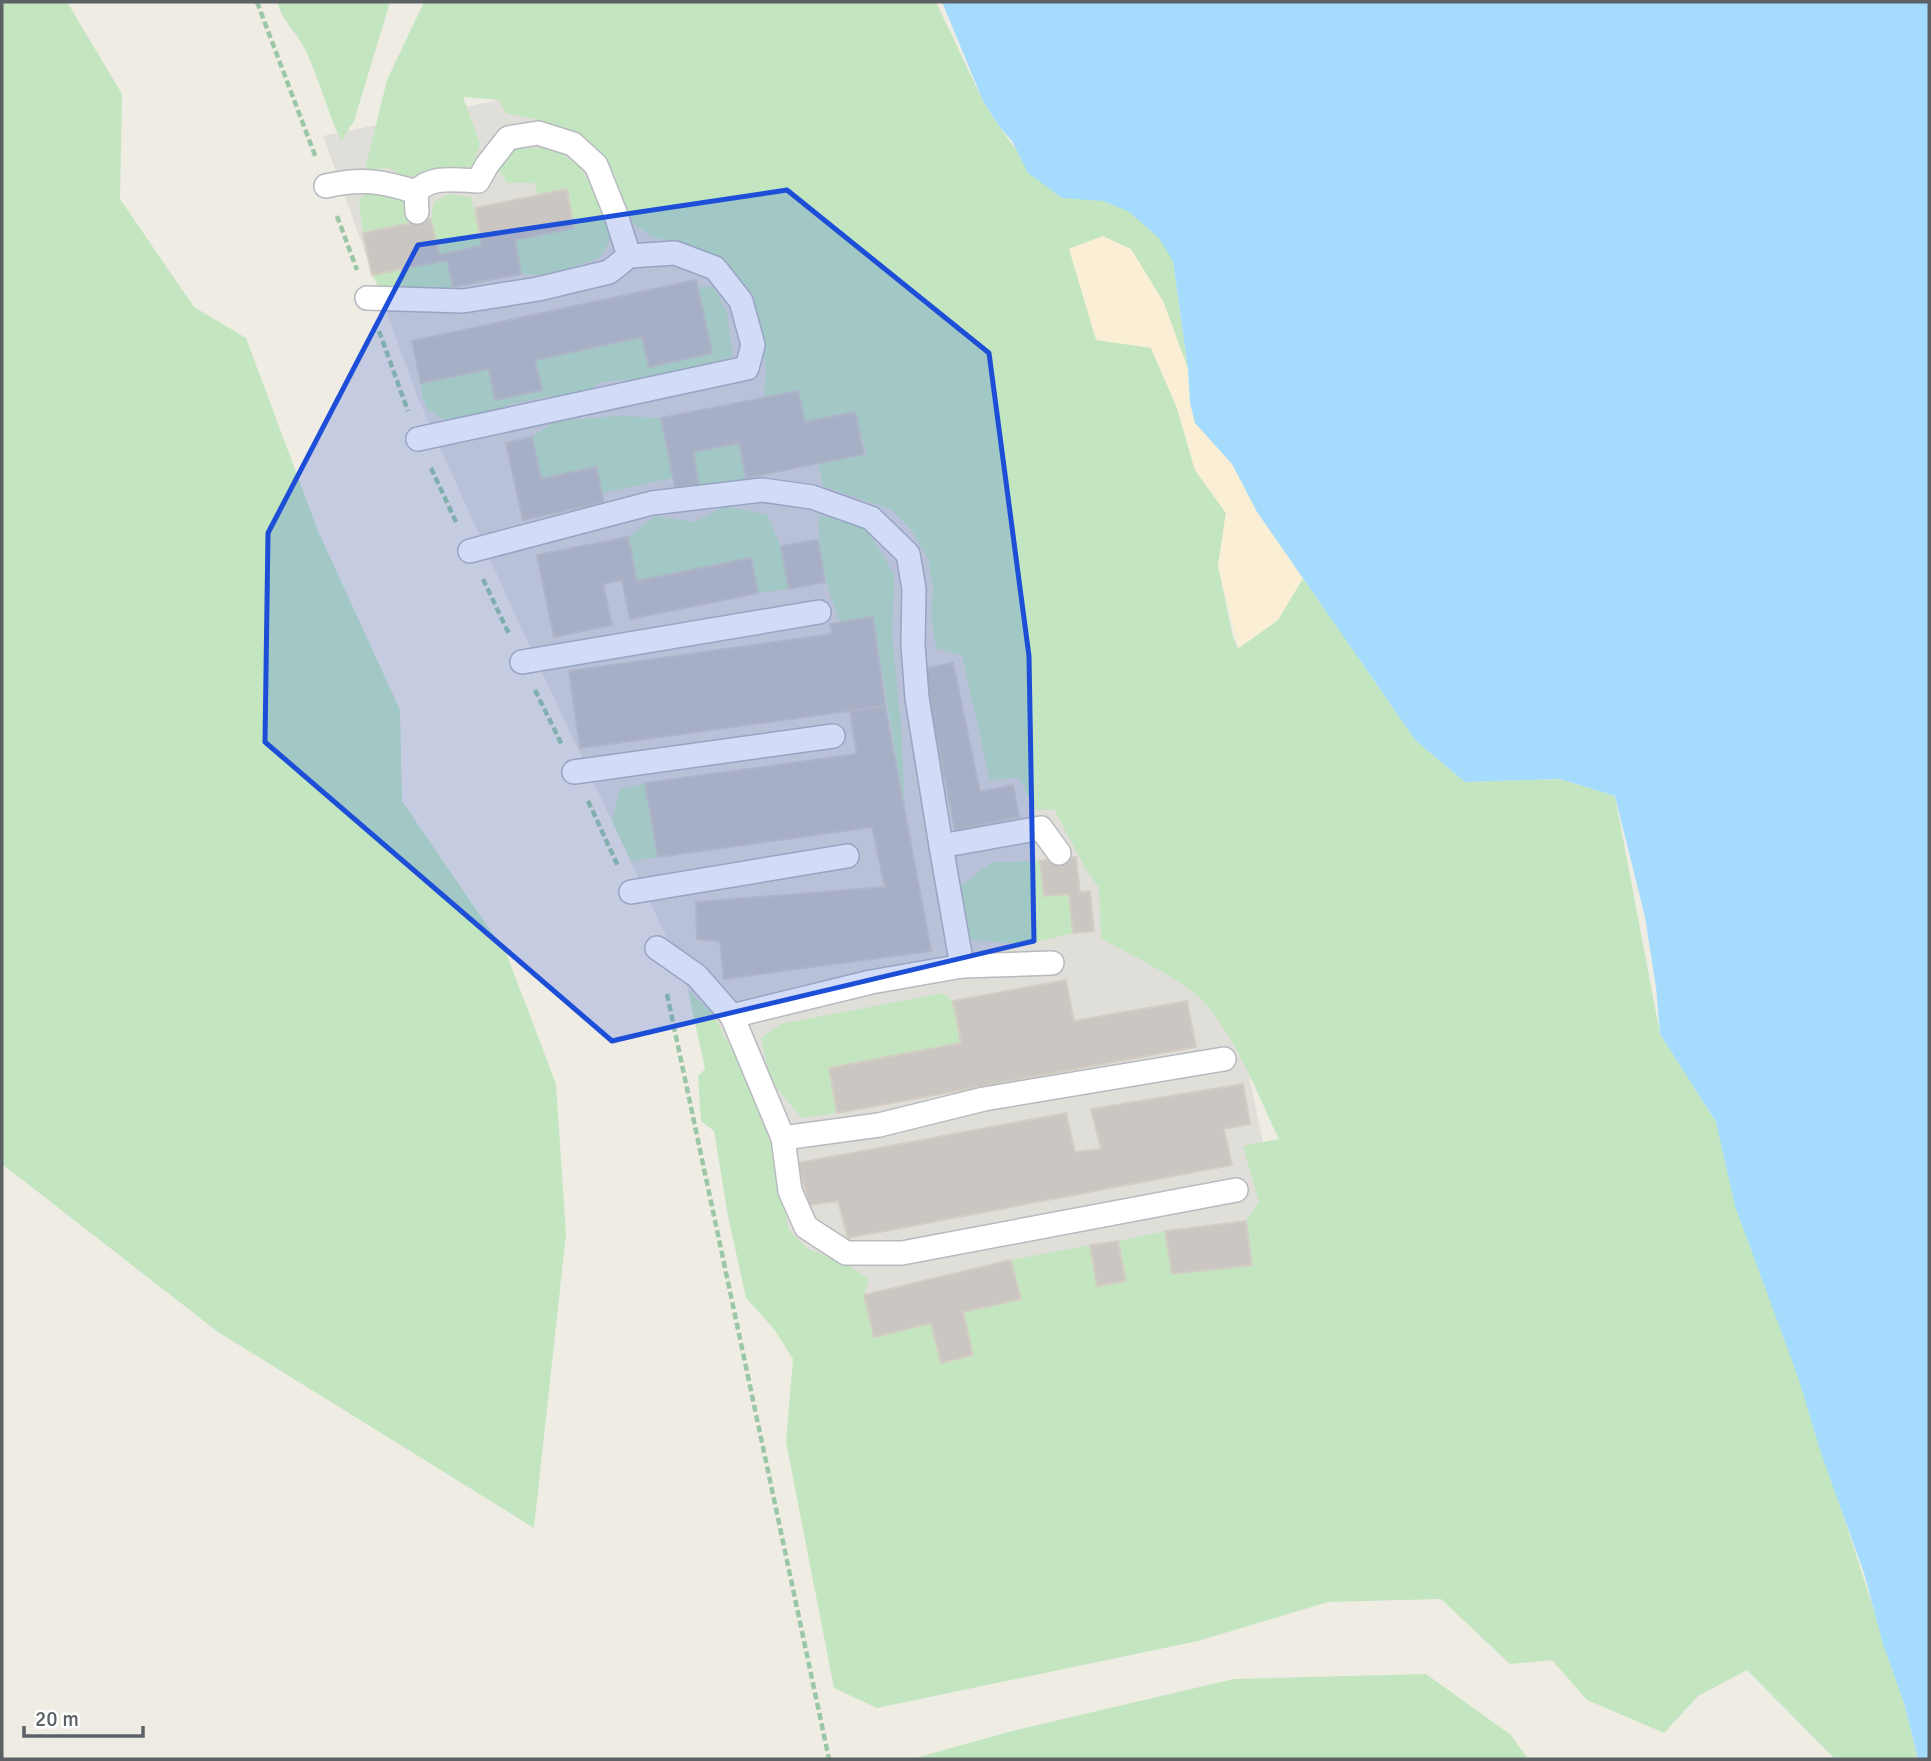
<svg xmlns="http://www.w3.org/2000/svg" width="1931" height="1761" viewBox="0 0 1931 1761" font-family="Signika,sans-serif">
<style>
.industrial{fill:#e0ded9}
.green{fill:#c3e6c1}
.sand{fill:#faefd4}
.water{fill:#a5dcfe}
.building{fill:#cac7c2;stroke:#d3cdc3;stroke-width:2}
.lines{fill:none;stroke-linecap:round;stroke-linejoin:round}
.lane-casing{stroke:#b7babe;stroke-width:26}
.path{stroke:#9ac7a5;stroke-width:4.5;stroke-dasharray:7 3.5;stroke-linecap:butt}
.lane{stroke:#fff;stroke-width:23}
.marked{fill:#1d4ed8;fill-opacity:0.2;stroke:#1d4ed8;stroke-width:5;stroke-linejoin:round}
</style>
<rect width="100%" height="100%" fill="#efece4"/>
<!-- industrial -->
<path class="industrial" d="M 553,89 L 857,347 L 1042,780 L 1234,1004 L 1297,1305 L 853,1384 L 669,943 L 517,619 L 417,396 L 323,136 Z"/>
<!-- green -->
<g class="green">
<path d="M 2,2 L 67,2 L 122,94 L 120,199 L 194,307 L 246,338 L 318,531 L 400,710 L 402,801 L 507,955 L 556,1084 L 566,1234 L 534,1528 L 218,1332 L 2,1164 Z"/>
<path d="M 277,2 L 390,2 L 354,121 L 341,141 C 327,111 319,78 305,49 C 295,30 284,24 277,2 Z"/>
<path d="M 424,2 L 936,2 L 983,101 L 999,126 L 1037,179 L 1062,197 L 1102,179 L 1133,168 L 1173,261 L 1188,369 L 1163,301 L 1103,236 L 1069,249 L 1151,348 L 1177,408 L 1195,470 L 1226,513 L 1218,566 L 1233,637 L 1238,648 L 1278,620 L 1303,578 L 1416,741 L 1465,782 L 1560,779 L 1615,796 L 1660,1034 L 1716,1122 L 1904,1703 L 1918,1759 L 1835,1759 L 1747,1670 L 1698,1696 L 1664,1733 L 1587,1700 L 1552,1660 L 1510,1664 L 1441,1599 L 1328,1602 L 1198,1641 L 877,1708 L 834,1688 L 786,1442 L 793,1359 L 774,1329 L 746,1298 L 728,1216 L 714,1131 L 701,1121 L 698,1076 L 705,1069 L 688,990 L 712,1013 L 738,1061 L 770,1141 L 789,1230 L 808,1249 L 841,1261 L 869,1279 L 864,1295 L 874,1336 L 931,1323 L 941,1363 L 973,1355 L 963,1312 L 1020,1299 L 1011,1260 L 1090,1245 L 1126,1280 L 1118,1241 L 1165,1231 L 1173,1274 L 1251,1265 L 1246,1221 L 1259,1202 L 1243,1146 L 1279,1139 C 1257,1094 1238,1041 1205,1003 C 1186,981 1128,954 1101,938 L 1099,888 L 1085,868 L 1054,809 L 1035,810 L 1019,778 L 990,780 L 962,655 L 936,648 L 931,616 L 933,588 L 928,559 L 912,531 L 892,510 L 823,486 L 818,463 L 864,454 L 868,460 L 855,412 L 805,422 L 798,391 L 764,398 L 766,366 L 754,300 L 706,252 L 650,236 L 633,223 L 621,193 L 594,147 L 539,120 L 506,113 L 499,100 L 463,97 L 480,144 L 473,166 L 454,170 L 438,168 L 407,178 L 388,168 L 365,170 L 387,80 Z"/>
<path d="M 549,147 L 577,163 L 595,191 L 611,238 L 601,257 L 547,276 L 521,274 L 515,240 L 574,228 L 567,190 L 539,195 L 534,183 L 507,183 L 495,165 L 511,149 Z"/>
<path d="M 368,191 L 402,194 L 409,223 L 363,233 L 359,201 Z"/>
<path d="M 449,194 L 471,197 L 482,246 L 439,255 L 431,219 L 434,202 Z"/>
<path d="M 447,260 L 453,287 L 447,294 L 389,303 L 372,275 Z"/>
<path d="M 698,287 L 714,287 L 727,313 L 733,356 L 701,367 L 656,377 L 601,382 L 584,394 L 546,397 L 508,405 L 502,413 L 449,422 L 427,409 L 422,396 L 421,383 L 489,369 L 496,400 L 542,390 L 535,360 L 642,337 L 649,367 L 711,353 Z"/>
<path d="M 620,416 L 661,418 L 673,478 L 602,493 L 596,467 L 541,479 L 532,437 L 556,421 Z"/>
<path d="M 739,443 L 746,478 L 730,487 L 699,486 L 693,452 Z"/>
<path d="M 726,506 L 767,515 L 781,546 L 789,589 L 758,593 L 750,558 L 637,581 L 628,537 L 656,516 L 694,522 Z"/>
<path d="M 819,516 L 836,518 L 867,529 L 894,574 L 892,635 L 901,726 L 905,811 L 873,618 L 840,622 C 827,587 817,554 819,516 Z"/>
<path d="M 645,783 L 658,857 L 631,861 L 612,821 L 620,790 Z"/>
<path d="M 1040,861 L 1044,896 L 1069,894 L 1073,933 L 1024,945 L 969,939 L 961,886 L 992,862 Z"/>
<path d="M 943,993 L 953,1001 L 961,1043 L 830,1067 L 837,1113 L 802,1118 L 771,1081 L 761,1038 L 781,1024 Z"/>
<path d="M 1426,1674 L 1511,1735 L 1528,1759 L 912,1759 L 1012,1731 L 1234,1679 Z"/>
</g>
<!-- sand -->
<path class="sand" d="M 1103,236 L 1131,249 L 1163,301 L 1188,369 L 1195,423 L 1232,464 L 1303,578 L 1278,620 L 1239,648 L 1218,566 L 1226,513 L 1195,470 L 1177,408 L 1151,348 L 1096,340 L 1069,249 Z"/>
<!-- water -->
<path class="water" d="M 942,2 L 1929,2 L 1929,1759 L 1918,1759 L 1904,1703 L 1883,1644 L 1864,1573 L 1821,1453 L 1798,1377 L 1735,1206 L 1716,1122 L 1660,1034 L 1656,987 L 1645,917 L 1615,796 L 1560,779 L 1465,782 L 1416,741 L 1257,512 L 1232,464 L 1195,423 L 1190,403 L 1188,369 L 1173,261 L 1159,238 L 1128,211 L 1103,201 L 1062,198 L 1028,173 L 1012,141 L 999,126 L 983,101 Z"/>
<!-- building -->
<g class="building">
<path d="M 567,189 L 574,228 L 515,240 L 521,274 L 453,287 L 447,260 L 372,275 L 363,233 L 431,219 L 439,255 L 482,246 L 475,208 Z"/>
<path d="M 696,280 L 712,353 L 649,367 L 642,337 L 535,360 L 542,390 L 495,400 L 489,369 L 421,383 L 412,341 Z"/>
<path d="M 798,391 L 805,422 L 855,412 L 864,454 L 746,478 L 739,443 L 693,452 L 699,486 L 676,491 L 661,418 Z"/>
<path d="M 532,437 L 541,479 L 596,467 L 604,502 L 523,520 L 506,443 Z"/>
<path d="M 628,537 L 637,581 L 751,558 L 758,593 L 630,619 L 622,580 L 603,584 L 612,625 L 554,637 L 537,555 Z"/>
<path d="M 818,540 L 825,582 L 789,589 L 781,546 Z"/>
<path d="M 873,617 L 885,706 L 580,748 L 569,671 L 832,634 L 830,624 Z"/>
<path d="M 953,663 L 980,792 L 1013,785 L 1019,817 L 955,830 L 923,669 Z"/>
<path d="M 885,706 L 931,951 L 724,979 L 720,941 L 697,939 L 696,902 L 885,887 L 872,827 L 658,857 L 645,783 L 857,754 L 850,711 Z"/>
<path d="M 1076,857 L 1080,892 L 1090,891 L 1094,931 L 1073,933 L 1069,894 L 1044,896 L 1040,861 Z"/>
<path d="M 1066,980 L 1074,1021 L 1187,1001 L 1196,1047 L 837,1113 L 829,1068 L 961,1043 L 953,1001 Z"/>
<path d="M 1243,1084 L 1250,1124 L 1224,1129 L 1232,1165 L 848,1238 L 838,1201 L 809,1205 L 798,1163 L 1066,1113 L 1075,1152 L 1101,1149 L 1091,1109 Z"/>
<path d="M 1246,1221 L 1252,1265 L 1172,1274 L 1165,1231 Z"/>
<path d="M 1118,1241 L 1126,1281 L 1097,1286 L 1090,1245 Z"/>
<path d="M 1011,1260 L 1021,1299 L 963,1312 L 973,1355 L 941,1363 L 931,1323 L 874,1337 L 864,1295 Z"/>
</g>
<g class="lines">
<!-- lane casing -->
<g class="lane-casing">
<g id="lane">
<path d="M 326,186 C 361,178 382,181 416,192"/>
<path d="M 417,212 L 416,192 C 431,175 457,180 478,181 L 487,165 L 508,138 L 538,133 L 573,144 L 596,165 L 616,215 L 629,256"/>
<path d="M 367,298 L 463,301 L 538,289 L 609,272 L 629,256 L 675,253 L 715,268 L 741,301 L 753,345 L 747,368 L 418,439"/>
<path d="M 470,551 L 652,503 L 762,490 L 812,497 L 871,518 L 908,554 L 914,589 L 913,645 L 917,698 L 941,846"/>
<path d="M 522,662 L 819,612"/>
<path d="M 574,772 L 833,736"/>
<path d="M 631,892 L 847,856"/>
<path d="M 657,948 L 697,976 L 732,1016 L 783,1138 L 790,1191 L 806,1227 L 846,1253 L 902,1253 L 1236,1190"/>
<path d="M 962,966 L 941,846 L 1041,828 L 1059,853"/>
<path d="M 732,1016 L 871,982 L 962,966 L 1052,963"/>
<path d="M 783,1138 L 879,1125 L 984,1099 L 1224,1059"/>
</g>
</g>
<!-- path -->
<g class="path">
<path d="M 257,2 L 316,158"/>
<path d="M 337,216 L 357,270"/>
<path d="M 379,331 L 408,411"/>
<path d="M 431,468 L 457,524"/>
<path d="M 483,579 L 509,634"/>
<path d="M 535,690 L 562,745"/>
<path d="M 588,801 L 618,866"/>
<path d="M 667,994 L 829,1759"/>
</g>
<!-- lane -->
<use href="#lane" class="lane"/>
</g>
<!-- marked area -->
<path class="marked" d="M 787,190 L 989,353 L 1029,656 L 1034,941 L 612,1041 L 265,742 L 268,533 L 418,245 Z"/>
<!-- border -->
<rect width="1931" height="1761" fill="none" stroke="#5c6165" stroke-width="7"/>
<!-- scale -->
<path d="M24 1726v10h119v-10" fill="none" stroke="#5c6165" stroke-width="3.5"/>
<text x="35" y="1726" font-size="21" fill="#5c6165" stroke="#ffffff" stroke-width="5" paint-order="stroke">20 m</text>
</svg>
